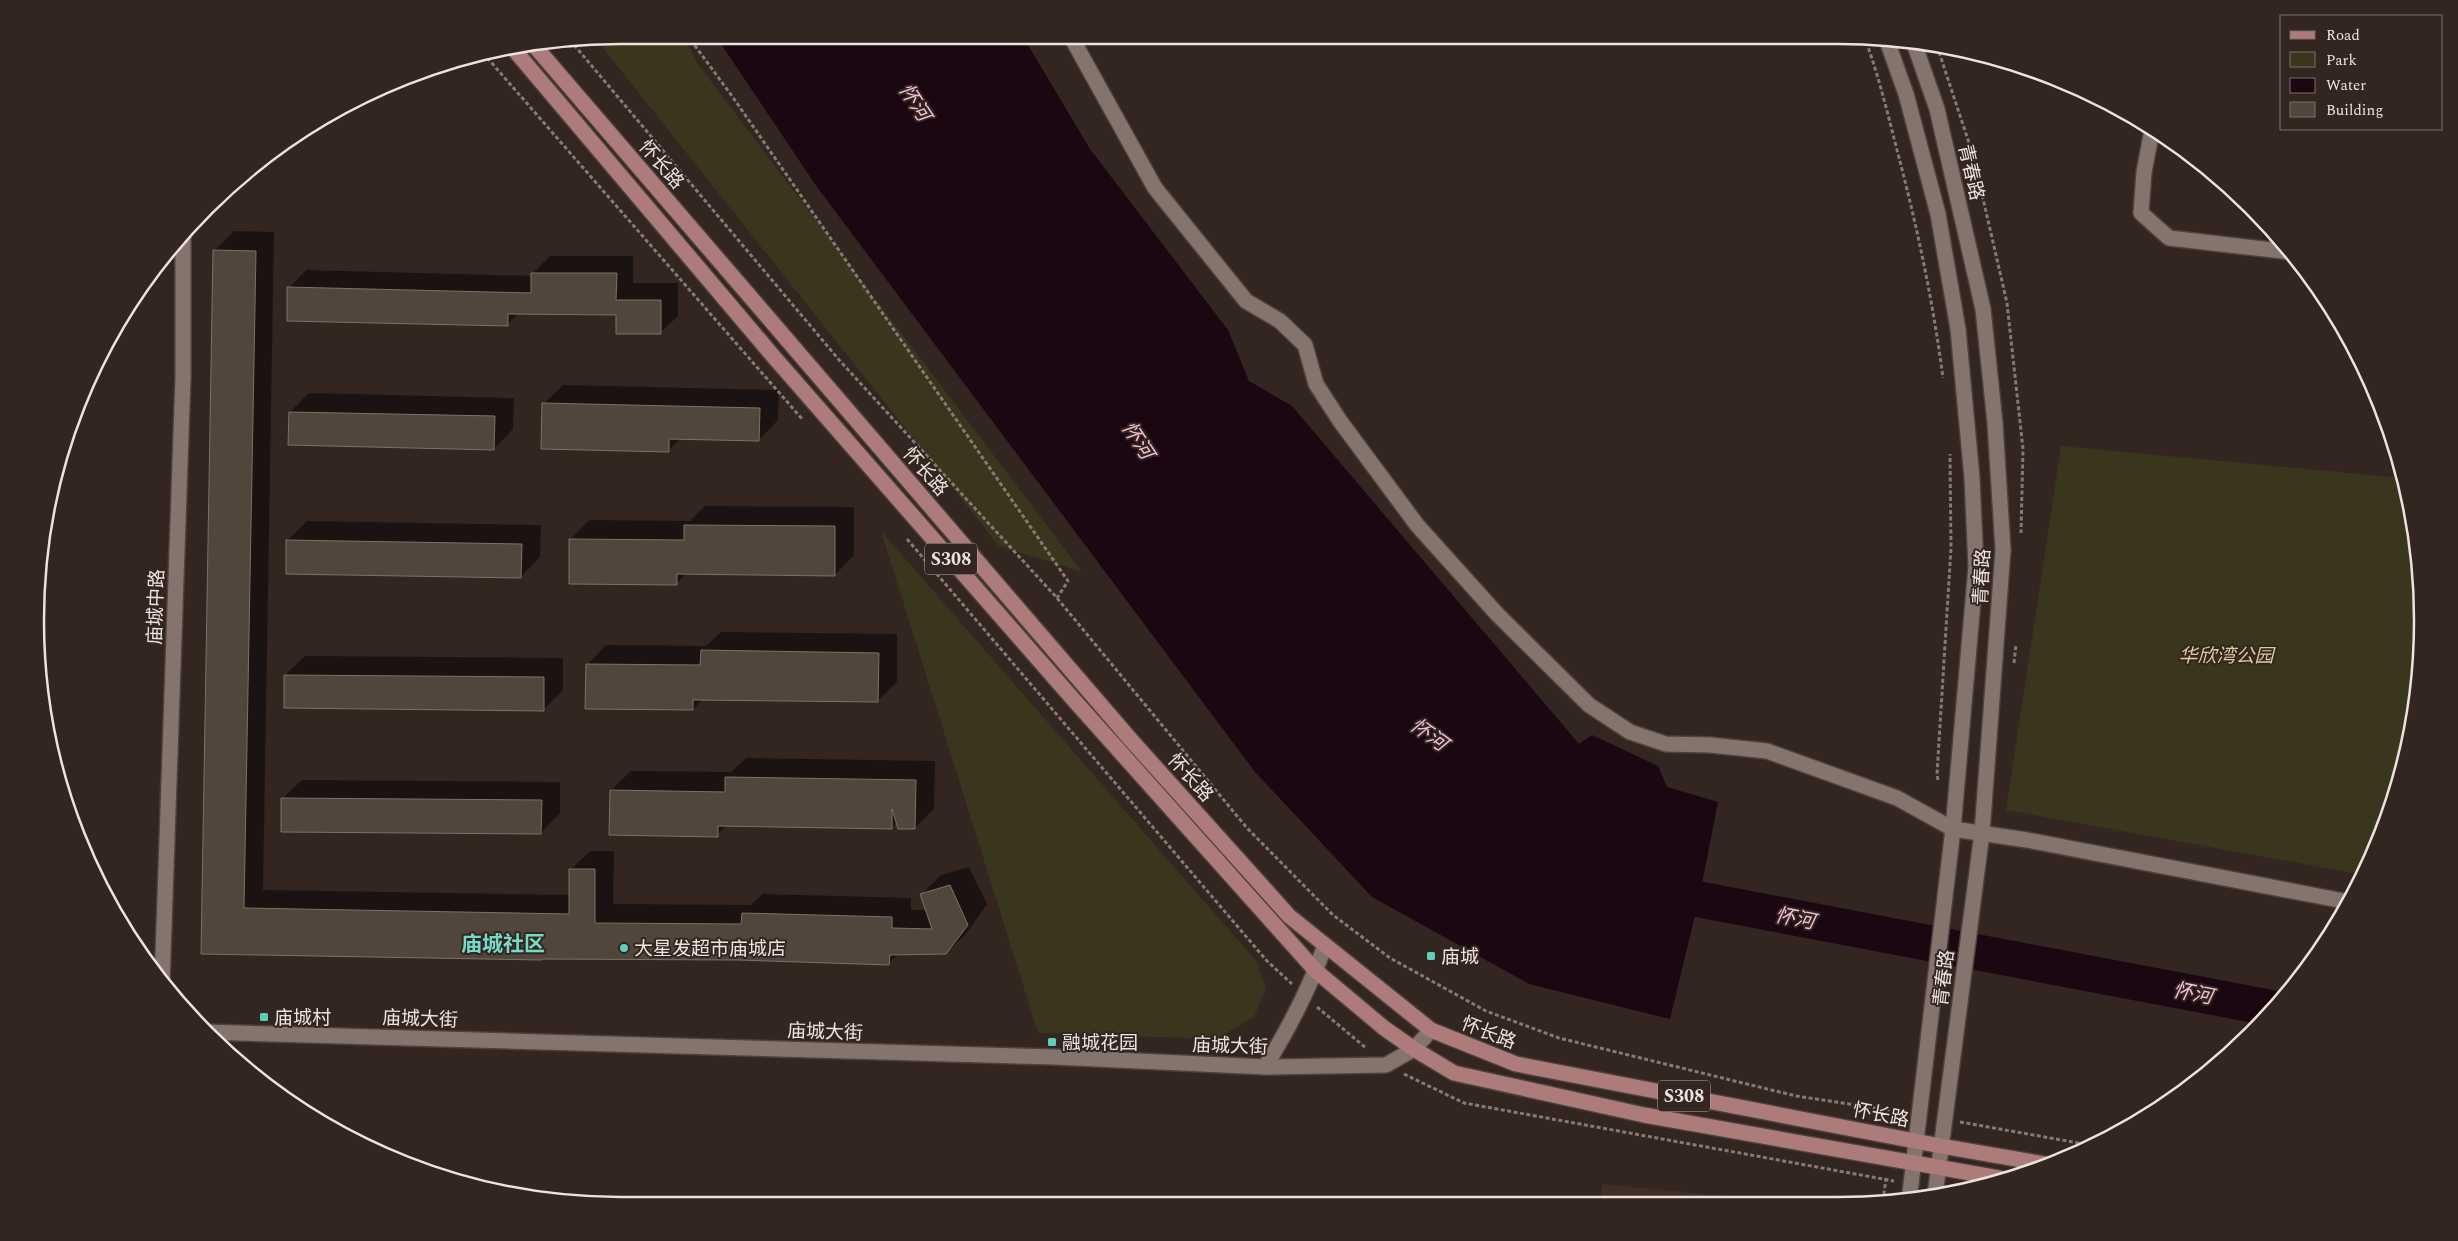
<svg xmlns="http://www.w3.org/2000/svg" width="2458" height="1241" viewBox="0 0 2458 1241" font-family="Spectral,'Noto Sans SC',serif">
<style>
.built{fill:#402d25}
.green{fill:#3a351d}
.water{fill:#1b0712}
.shadow{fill:#0007}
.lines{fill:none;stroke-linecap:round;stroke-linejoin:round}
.river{stroke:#1b0712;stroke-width:36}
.building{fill:#50463b;stroke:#7d7266}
.minor-casing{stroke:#4c413c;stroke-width:18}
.tertiary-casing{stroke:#4c413c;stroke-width:18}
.secondary-casing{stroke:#4c413c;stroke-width:18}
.primary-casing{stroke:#4c413c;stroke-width:18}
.path{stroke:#867a75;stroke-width:3;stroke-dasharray:4 2.5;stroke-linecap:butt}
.minor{stroke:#85746e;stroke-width:15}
.tertiary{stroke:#85746e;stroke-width:15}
.secondary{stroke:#85746e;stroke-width:15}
.primary{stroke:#ae7b7b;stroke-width:15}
.poi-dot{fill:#5eceb8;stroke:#332520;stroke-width:2}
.labels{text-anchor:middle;stroke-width:4;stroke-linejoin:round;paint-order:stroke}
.shield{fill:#332520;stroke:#b4aaa6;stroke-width:1}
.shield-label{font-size:18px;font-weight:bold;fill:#ece3df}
.street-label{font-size:19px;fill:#ece3df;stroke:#332520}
.park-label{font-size:19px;font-style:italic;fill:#dace99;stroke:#332520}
.poi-label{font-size:19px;fill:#ece3df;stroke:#332520;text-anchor:start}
.water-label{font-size:20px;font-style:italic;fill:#f6bfd9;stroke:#332520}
.quarter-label{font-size:21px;font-weight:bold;fill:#76dbc6;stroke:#332520}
.rim{fill:none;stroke:#ece3df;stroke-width:2.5}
</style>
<rect width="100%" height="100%" fill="#332520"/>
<!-- built -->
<path class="built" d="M 1602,1184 L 1776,1201 L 1600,1202 Z"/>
<!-- green -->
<g class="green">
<path d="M 621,35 L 683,35 L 698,64 L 1082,572 L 999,546 L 595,38 Z"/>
<path d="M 2061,446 L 2403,478 L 2418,544 L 2422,659 L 2403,772 L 2364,875 L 2006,810 Z"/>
<path d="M 881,531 L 1257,962 L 1266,989 L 1254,1017 L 1216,1039 L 1038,1033 Z"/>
</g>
<!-- water -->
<path class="water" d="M 715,35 L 1022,35 L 1090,149 L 1228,330 L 1249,381 L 1292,406 L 1579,744 L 1592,735 L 1658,766 L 1667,787 L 1718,802 L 1699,899 L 1670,1019 L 1529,984 L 1372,897 L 1255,772 L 817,187 Z"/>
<!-- shadow -->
<g class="shadow">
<path d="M 234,231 L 274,232 L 263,890 L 570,895 L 570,870 L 590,851 L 614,851 L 613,904 L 751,905 L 762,894 L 911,898 L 911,910 L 927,910 L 922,894 L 941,875 L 969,867 L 987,904 L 966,934 L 946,953 L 898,954 L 889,963 L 738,959 L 202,953 L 214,251 Z"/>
<path d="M 550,256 L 633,256 L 633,283 L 678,283 L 678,316 L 660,333 L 617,313 L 519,313 L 507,325 L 289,288 L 306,270 L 533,276 L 533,273 Z"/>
<path d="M 563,385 L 779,390 L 778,420 L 759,440 L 681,438 L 668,451 L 543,404 Z"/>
<path d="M 309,393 L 514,398 L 513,429 L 494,449 L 290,412 Z"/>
<path d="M 705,506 L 854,507 L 854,555 L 835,575 L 687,573 L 676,584 L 570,540 L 589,520 L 690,521 Z"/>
<path d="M 307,521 L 541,525 L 540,557 L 521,577 L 287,541 Z"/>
<path d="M 721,632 L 897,634 L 897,682 L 878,701 L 703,699 L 693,709 L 587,665 L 606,645 L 706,646 Z"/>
<path d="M 305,656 L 563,658 L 563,690 L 544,709 L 285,675 Z"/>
<path d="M 746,758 L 935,761 L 934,809 L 915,828 L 897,822 L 891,828 L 727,825 L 717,835 L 611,790 L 631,771 L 731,772 Z"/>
<path d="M 302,780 L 560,782 L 560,813 L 541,833 L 282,799 Z"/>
</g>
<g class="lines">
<!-- river -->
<path class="river" d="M 1650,890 L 2271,1008"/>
</g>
<!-- building -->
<g class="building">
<path d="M 213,250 L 256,251 L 244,908 L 569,914 L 569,869 L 595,869 L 595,923 L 741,924 L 742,913 L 892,917 L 892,928 L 932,929 L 920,894 L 950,885 L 968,925 L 946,954 L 890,955 L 889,965 L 738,960 L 542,959 L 542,960 L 201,954 Z"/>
<path d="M 531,273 L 617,273 L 616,300 L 661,300 L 661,334 L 616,334 L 616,315 L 508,314 L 508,326 L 287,321 L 287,287 L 531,293 Z"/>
<path d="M 542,403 L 760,408 L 759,441 L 669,439 L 669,452 L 541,449 Z"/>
<path d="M 289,412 L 495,416 L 494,450 L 288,445 Z"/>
<path d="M 684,525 L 835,526 L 835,576 L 677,574 L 677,585 L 569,584 L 569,539 L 684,540 Z"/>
<path d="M 286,540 L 522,544 L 521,578 L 286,574 Z"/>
<path d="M 701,650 L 879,653 L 878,702 L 693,700 L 693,710 L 585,709 L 586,664 L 700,665 Z"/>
<path d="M 284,675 L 544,677 L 544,711 L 284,708 Z"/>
<path d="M 725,777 L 916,780 L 915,829 L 898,829 L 892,809 L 892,829 L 718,826 L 718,837 L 609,835 L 610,790 L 725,792 Z"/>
<path d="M 281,798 L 542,800 L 541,834 L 281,832 Z"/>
</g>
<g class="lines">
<!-- minor casing -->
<g class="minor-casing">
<g id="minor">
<path d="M 1070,35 L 1155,188 L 1246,301 L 1280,321 L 1305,345 L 1316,384 L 1340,421 L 1417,525 L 1497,614 L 1589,705 L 1630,732 L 1666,744 L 1710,745 L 1767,751 L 1897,798 L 1953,829 L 2027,840 L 2349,902"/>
<path d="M 2152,130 L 2144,172 L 2141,213 L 2169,238 L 2290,252"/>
</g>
</g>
<!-- tertiary casing -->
<g class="tertiary-casing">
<path id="tertiary" d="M 162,984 L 183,377 L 183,232"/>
</g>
<!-- secondary casing -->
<g class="secondary-casing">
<g id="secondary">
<path d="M 1886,38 L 1906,94 L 1938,214 L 1958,329 L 1972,478 L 1976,567 L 1953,829 L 1909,1201"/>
<path d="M 1914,43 L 1937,109 L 1983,309 L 1995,423 L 2003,550 L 1982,833 L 1935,1195"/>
<path d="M 204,1032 L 1054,1057 L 1265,1067 L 1386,1065 L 1414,1049 L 1431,1030"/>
<path d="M 1265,1067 C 1289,1028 1310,988 1325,945"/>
</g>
</g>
<!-- primary casing -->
<g class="primary-casing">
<g id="primary">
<path d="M 533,44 L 1131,740 L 1289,916 L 1431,1030 L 1516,1064 L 1941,1146 L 2050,1165"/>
<path d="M 511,46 L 773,356 L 1073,699 L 1316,971 L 1384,1028 L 1414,1049 L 1454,1073 L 1644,1115 L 1999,1178"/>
</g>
</g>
<!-- path -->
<g class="path">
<path d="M 687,35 L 732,96 L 1068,581 L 1057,598"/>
<path d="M 1864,36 C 1878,73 1887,111 1897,150 C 1917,226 1933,301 1943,378"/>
<path d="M 570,40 L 840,361 L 1057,598 L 1247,828 L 1333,915 L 1390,958 L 1486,1011 L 1559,1038 L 1796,1096 L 1903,1112"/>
<path d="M 1937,46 L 1973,155 L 2007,303 L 2023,449 L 2021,533"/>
<path d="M 483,53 L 803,420"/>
<path d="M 907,539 L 1267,961 L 1292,984"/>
<path d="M 2014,663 L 2016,644"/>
<path d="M 1938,780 L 1937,774 L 1951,548 L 1950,454"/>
<path d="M 1317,1007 L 1366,1048"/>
<path d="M 1404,1074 L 1464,1103 L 1894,1181"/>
<path d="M 1960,1122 L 2090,1145"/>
<path d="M 1883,1201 L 1886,1178"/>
</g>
<!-- minor -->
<use href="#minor" class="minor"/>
<!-- tertiary -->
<use href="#tertiary" class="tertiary"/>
<!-- secondary -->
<use href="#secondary" class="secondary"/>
<!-- primary -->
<use href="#primary" class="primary"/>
</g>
<!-- markers -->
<g class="poi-dot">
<circle cx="624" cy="948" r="5"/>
<rect x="1426" y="951" width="10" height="10" rx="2.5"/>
<rect x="259" y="1012" width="10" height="10" rx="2.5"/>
<rect x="1047" y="1037" width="10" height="10" rx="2.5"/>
</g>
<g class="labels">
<!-- shield labels -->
<g class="shield">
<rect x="925" y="543.5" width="52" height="31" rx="4"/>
<rect x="1658" y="1080.5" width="52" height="31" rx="4"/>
</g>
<g class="shield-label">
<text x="951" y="565">S308</text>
<text x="1684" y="1102">S308</text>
</g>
<!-- street labels -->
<g class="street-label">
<text transform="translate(662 164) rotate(49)" y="7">怀长路</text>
<text transform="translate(1972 172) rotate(77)" y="7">青春路</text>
<text transform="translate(926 471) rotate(49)" y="7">怀长路</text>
<text transform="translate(1981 577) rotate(-87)" y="7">青春路</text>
<text transform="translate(155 607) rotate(-88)" y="7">庙城中路</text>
<text transform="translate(1191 777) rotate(48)" y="7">怀长路</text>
<text transform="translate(1943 978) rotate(-83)" y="7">青春路</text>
<text transform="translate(420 1018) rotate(2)" y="7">庙城大街</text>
<text transform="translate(825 1031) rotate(2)" y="7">庙城大街</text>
<text transform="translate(1489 1032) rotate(21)" y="7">怀长路</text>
<text transform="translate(1230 1045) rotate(2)" y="7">庙城大街</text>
<text transform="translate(1881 1114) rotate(11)" y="7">怀长路</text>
</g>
<!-- park labels -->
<g class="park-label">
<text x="2226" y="662">华欣湾公园</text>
</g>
<!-- poi labels -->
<g class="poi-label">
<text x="634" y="955">大星发超市庙城店</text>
<text x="1441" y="963">庙城</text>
<text x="274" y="1024">庙城村</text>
<text x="1062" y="1049">融城花园</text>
</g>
<!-- water labels -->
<g class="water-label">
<text transform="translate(915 102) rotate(57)" y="7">怀河</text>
<text transform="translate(1138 440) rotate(57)" y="7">怀河</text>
<text transform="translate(1429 734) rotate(36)" y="7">怀河</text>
<text transform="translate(1795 918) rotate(11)" y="7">怀河</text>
<text transform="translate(2193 993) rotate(11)" y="7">怀河</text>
</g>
<!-- quarter labels -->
<g class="quarter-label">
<text x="503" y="951">庙城社区</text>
</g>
</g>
<!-- crop -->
<path d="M0 0H2458V1241H0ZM620 44H1838A576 576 0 0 1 2414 620V621A576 576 0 0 1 1838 1197H620A576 576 0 0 1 44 621V620A576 576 0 0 1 620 44Z" fill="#332520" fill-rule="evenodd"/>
<path class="rim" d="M620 44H1838A576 576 0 0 1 2414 620V621A576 576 0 0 1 1838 1197H620A576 576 0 0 1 44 621V620A576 576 0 0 1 620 44Z"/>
<!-- legend -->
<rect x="2280" y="15" width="162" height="115" fill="#332520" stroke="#7d716c"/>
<rect x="2290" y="31" width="25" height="8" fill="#ae7b7b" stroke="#7d716c"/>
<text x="2326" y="40" font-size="15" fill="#ece3df">Road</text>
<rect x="2290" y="52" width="25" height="15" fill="#3a351d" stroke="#7d716c"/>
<text x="2326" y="65" font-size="15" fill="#ece3df">Park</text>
<rect x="2290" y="78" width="25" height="15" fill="#1b0712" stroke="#7d716c"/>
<text x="2326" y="90" font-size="15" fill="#ece3df">Water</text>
<rect x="2290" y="102" width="25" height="15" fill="#50463b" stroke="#7d716c"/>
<text x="2326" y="115" font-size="15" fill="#ece3df">Building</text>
</svg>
